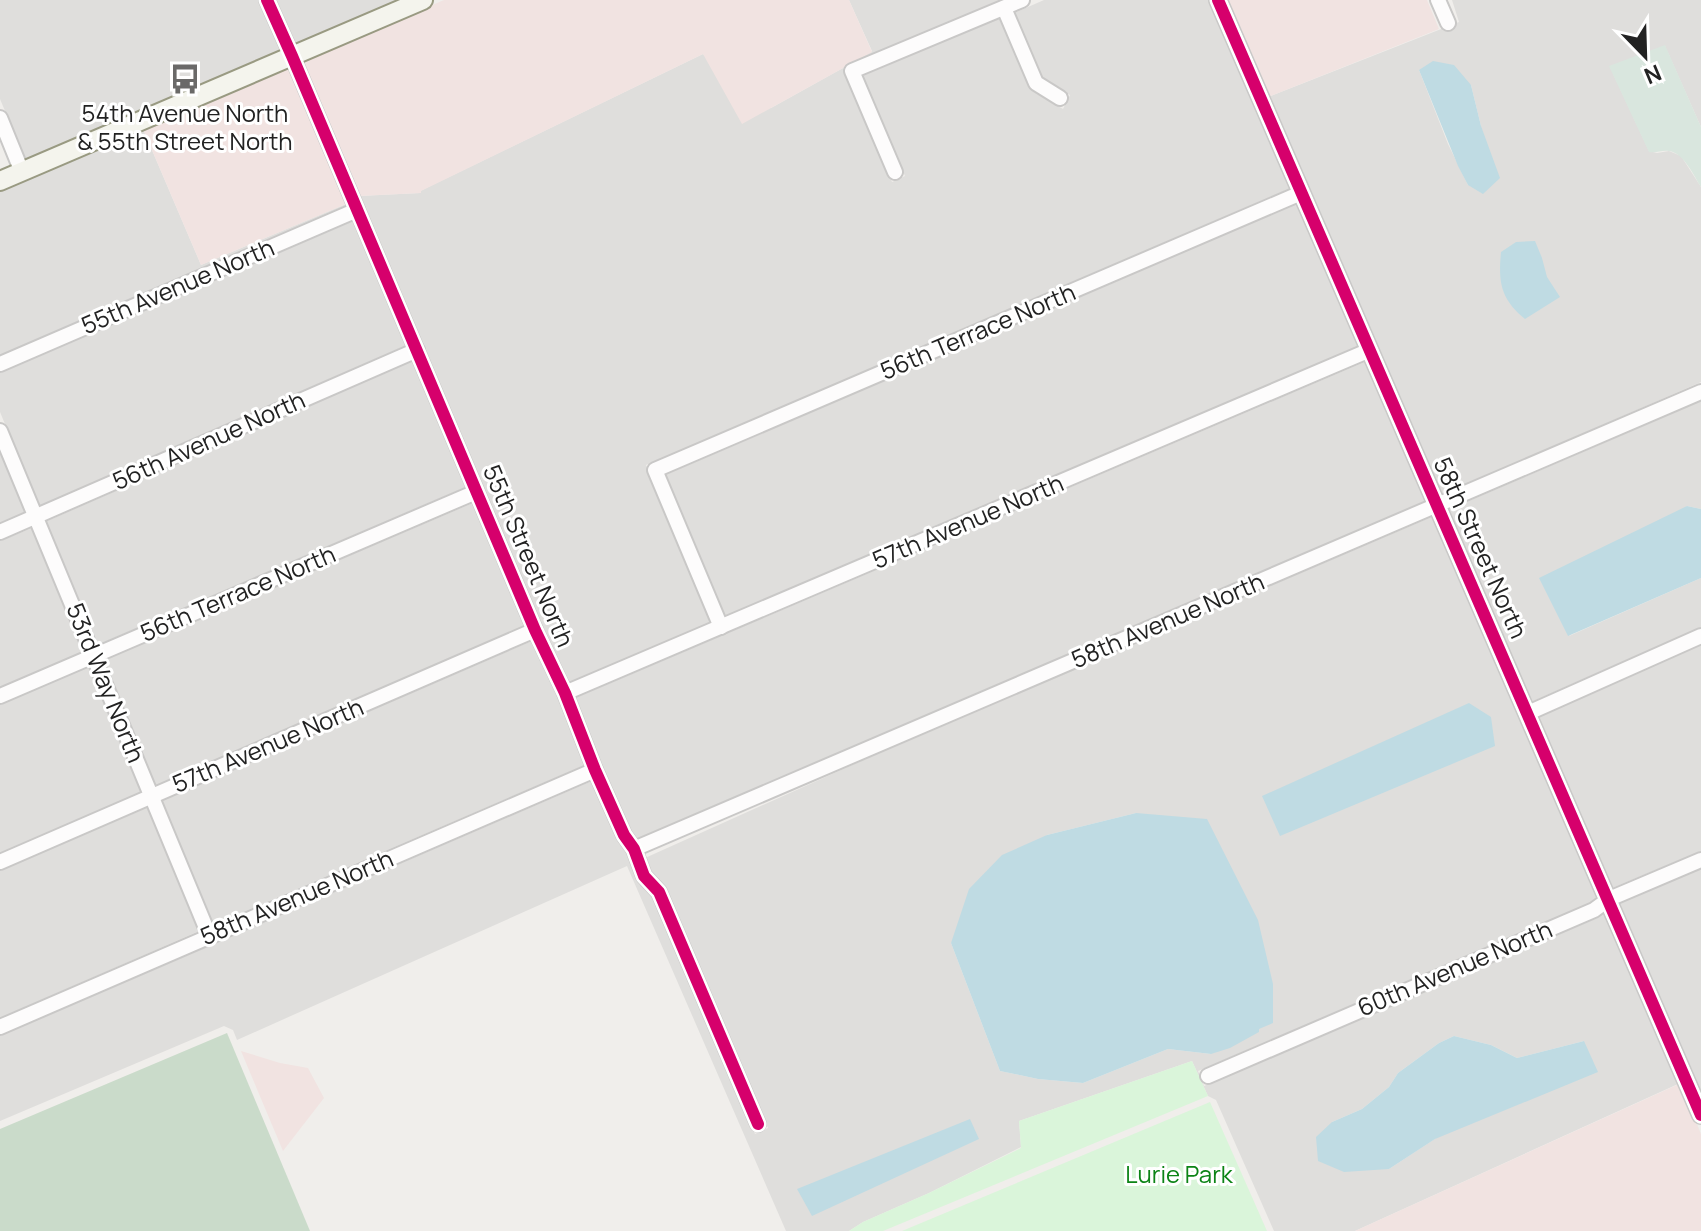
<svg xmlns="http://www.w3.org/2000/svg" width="1701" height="1231" viewBox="0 0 1701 1231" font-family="Manrope,sans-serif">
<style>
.residential{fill:#dfdedc;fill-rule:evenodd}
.commercial{fill:#f1e3e1}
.wetland{fill:#d9e6de}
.cemetery{fill:#cadbca}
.park{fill:#daf5da}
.water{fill:#bfdbe3}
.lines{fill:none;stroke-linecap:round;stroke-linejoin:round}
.minor-casing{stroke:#c9c8c7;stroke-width:18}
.tertiary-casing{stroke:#c9c8c7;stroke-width:20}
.secondary-casing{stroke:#999a82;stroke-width:22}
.minor{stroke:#fdfcfc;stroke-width:14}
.tertiary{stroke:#fdfcfc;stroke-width:16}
.secondary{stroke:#f4f4ed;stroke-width:18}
.cycleway-casing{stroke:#fff;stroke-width:17}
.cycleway{stroke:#d6006c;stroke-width:12}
.labels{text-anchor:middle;stroke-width:6;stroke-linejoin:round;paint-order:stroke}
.poi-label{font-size:24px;fill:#222;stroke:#fff}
.street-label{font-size:24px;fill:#222;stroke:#fff}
.park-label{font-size:24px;fill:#0c8416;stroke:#fff}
</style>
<rect width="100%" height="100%" fill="#f0eeeb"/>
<!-- residential -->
<g class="residential">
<path d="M 0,0 L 259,0 L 282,51 L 137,112 L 137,114 L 26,161 L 0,99 Z"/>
<path d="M 275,0 L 402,0 L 296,45 Z"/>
<path d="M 849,0 L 1001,0 L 855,61 L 872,51 Z"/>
<path d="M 1044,0 L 1210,0 L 1291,188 L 646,465 L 711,622 L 568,683 L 542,627 L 427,354 L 359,196 L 420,193 L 420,191 L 703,54 L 771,108 L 843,68 L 892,182 L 905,176 L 862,76 L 1000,18 L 1029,86 L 1033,91 L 1063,109 L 1070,95 L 1041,78 L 1014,13 Z"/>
<path d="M 1452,0 L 1701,0 L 1701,127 L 1665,46 L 1610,67 L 1649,151 L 1657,153 L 1669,151 L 1681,156 L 1701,187 L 1701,382 L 1441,495 L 1268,97 L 1459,22 ZM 1419,70 L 1471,85 L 1481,126 L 1468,185 L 1448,144 Z"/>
<path d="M 143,129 L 201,265 L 346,204 L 346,206 L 0,355 L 0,190 Z"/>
<path d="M 1298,203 L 1360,346 L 725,616 L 665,475 Z"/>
<path d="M 353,221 L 407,345 L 39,506 L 0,412 L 0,373 Z"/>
<path d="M 414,360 L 466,487 L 97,645 L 45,522 Z"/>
<path d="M 1367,361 L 1428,501 L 636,839 L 631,831 L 602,767 L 575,698 Z"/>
<path d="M 1701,401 L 1701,509 L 1687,506 L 1569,636 L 1701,578 L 1701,627 L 1531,702 L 1448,510 Z"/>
<path d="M 0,450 L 26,512 L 0,523 Z"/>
<path d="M 473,503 L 525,626 L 155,786 L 104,660 Z"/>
<path d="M 1434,516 L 1600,896 L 1590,903 L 1198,1071 L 1204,1086 L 1597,918 L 1606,911 L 1701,1134 L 1678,1084 L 1355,1231 L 1274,1231 L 1216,1100 L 1208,1096 L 1192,1061 L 1019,1121 L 1021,1147 L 929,1193 L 863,1222 L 849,1231 L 786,1231 L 627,866 L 237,1040 L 233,1030 L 224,1026 L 0,1121 L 0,1036 L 592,781 L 617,838 L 627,852 L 637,879 L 653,897 L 755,1134 L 768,1128 L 666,889 L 651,872 L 645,858 L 888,749 ZM 1136,813 L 1211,1054 L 1168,1049 L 1083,1083 L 1038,1079 L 1000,1071 L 951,943 L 1047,835 ZM 1454,1036 L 1491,1045 L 1517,1058 L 1584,1041 L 1389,1169 L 1332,1122 L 1362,1109 L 1389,1087 L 1398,1073 L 1439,1043 Z"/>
<path d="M 32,528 L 84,651 L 0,687 L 0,541 Z"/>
<path d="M 532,641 L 558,696 L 585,765 L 213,925 L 161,801 Z"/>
<path d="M 1701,645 L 1701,851 L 1612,888 L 1538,717 Z"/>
<path d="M 90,666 L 141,792 L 0,853 L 0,705 Z"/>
<path d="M 148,807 L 199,931 L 0,1018 L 0,871 Z"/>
<path d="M 1701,869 L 1701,1096 L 1619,903 Z"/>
</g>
<!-- commercial -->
<g class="commercial">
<path d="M 444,0 L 849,0 L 872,52 L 742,124 L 703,54 L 421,191 L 421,193 L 359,196 L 302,61 Z"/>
<path d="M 1226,0 L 1427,0 L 1439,29 L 1268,97 Z"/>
<path d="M 289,67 L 346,204 L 201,265 L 143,129 Z"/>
<path d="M 241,1051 L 280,1063 L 308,1068 L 324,1098 L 283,1151 Z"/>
<path d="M 1679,1084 L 1701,1134 L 1701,1231 L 1355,1231 Z"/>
</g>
<!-- wetland -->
<path class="wetland" d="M 1665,45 L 1701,127 L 1701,187 C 1694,176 1684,153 1669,151 C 1662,150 1657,153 1649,152 L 1609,66 Z"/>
<!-- cemetery -->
<path class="cemetery" d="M 227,1033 L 310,1231 L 0,1231 L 0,1129 Z"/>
<!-- park -->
<g class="park">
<path d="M 1192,1061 L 1208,1096 L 883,1231 L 849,1231 L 863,1222 L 929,1193 L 1021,1148 L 1019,1121 Z"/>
<path d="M 1210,1102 L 1267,1231 L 902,1231 Z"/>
</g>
<!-- water -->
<g class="water">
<path d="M 1433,61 L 1454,65 L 1471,85 L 1481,126 L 1500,178 L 1483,194 L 1468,185 L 1458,166 L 1419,70 Z"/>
<path d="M 1535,241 L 1542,258 L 1547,277 L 1560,297 L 1525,319 C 1501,299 1498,283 1501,252 L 1516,242 Z"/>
<path d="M 1687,506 L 1701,509 L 1701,578 L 1568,636 L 1539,578 Z"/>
<path d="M 1469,703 L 1491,717 L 1495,746 L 1280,836 L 1262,796 Z"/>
<path d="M 1136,813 L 1207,819 L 1258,920 L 1273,984 L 1273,1023 L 1259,1029 L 1259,1032 L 1230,1048 L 1211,1054 L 1168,1049 L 1083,1083 L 1038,1079 L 1000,1071 L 951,943 L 969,889 L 1002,855 L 1047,835 Z"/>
<path d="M 1454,1036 L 1491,1045 L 1517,1058 L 1584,1041 L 1598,1072 L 1435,1139 L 1389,1169 L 1344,1172 L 1318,1161 L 1316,1137 L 1332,1122 L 1362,1109 L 1389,1087 L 1398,1073 L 1439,1043 Z"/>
<path d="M 970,1119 L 979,1139 L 812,1216 L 797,1189 Z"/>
</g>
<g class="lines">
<!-- minor casing -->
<g class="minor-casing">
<g id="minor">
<path d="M 267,0 L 292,56 L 535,630 L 565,693 L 595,770 L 624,835 L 634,849 L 644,876 L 659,892 L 758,1124"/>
<path d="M 1438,0 L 1448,23"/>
<path d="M 1004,8 L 1036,83 L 1060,98"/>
<path d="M 0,118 L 22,172"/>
<path d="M 895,172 L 852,71 L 1022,0"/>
<path d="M 0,364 L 357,210"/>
<path d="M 0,431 L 209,935"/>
<path d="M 0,532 L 417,350"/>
<path d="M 721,627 L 655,470 L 1301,193"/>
<path d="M 565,693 L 1370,350"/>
<path d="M 0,696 L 476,492"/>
<path d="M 1528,713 L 1701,636"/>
<path d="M 634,849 L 1701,392"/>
<path d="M 0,862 L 535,630"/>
<path d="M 0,1027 L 595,770"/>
<path d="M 1208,1076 L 1594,910 L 1609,899 L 1701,860"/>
</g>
</g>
<!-- tertiary casing -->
<g class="tertiary-casing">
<path id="tertiary" d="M 1218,0 L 1701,1115"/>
</g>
<!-- secondary casing -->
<g class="secondary-casing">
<path id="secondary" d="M 0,181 L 423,0"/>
</g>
<!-- minor -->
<use href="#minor" class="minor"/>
<!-- tertiary -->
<use href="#tertiary" class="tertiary"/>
<!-- secondary -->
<use href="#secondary" class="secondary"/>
<!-- cycleway casing -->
<g class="cycleway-casing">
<g id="cycleway">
<path d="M 267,0 L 292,56 L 535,630 L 565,693 L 595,770 L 624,835 L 634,849 L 644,876 L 659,892 L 758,1124"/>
<path d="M 1218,0 L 1701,1115"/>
</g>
</g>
<!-- cycleway -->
<use href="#cycleway" class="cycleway"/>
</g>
<!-- icons -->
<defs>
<g id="bus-bare" transform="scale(2.4)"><path d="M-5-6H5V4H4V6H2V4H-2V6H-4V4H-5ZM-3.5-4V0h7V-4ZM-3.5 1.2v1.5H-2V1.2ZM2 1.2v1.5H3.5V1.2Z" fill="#6a6968" stroke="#fff" stroke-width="2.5" paint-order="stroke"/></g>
</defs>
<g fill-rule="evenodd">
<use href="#bus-bare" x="185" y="79"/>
</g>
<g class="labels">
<!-- poi labels -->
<g class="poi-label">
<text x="185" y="122">54th Avenue North<tspan x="185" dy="28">&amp; 55th Street North</tspan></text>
</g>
<!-- street labels -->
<g class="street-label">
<text transform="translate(178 287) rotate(-23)" y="8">55th Avenue North</text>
<text transform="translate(978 332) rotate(-23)" y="8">56th Terrace North</text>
<text transform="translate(209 441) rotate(-24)" y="8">56th Avenue North</text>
<text transform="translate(968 522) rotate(-23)" y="8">57th Avenue North</text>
<text transform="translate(1480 548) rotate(66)" y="8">58th Street North</text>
<text transform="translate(528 556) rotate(67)" y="8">55th Street North</text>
<text transform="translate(238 594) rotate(-23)" y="8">56th Terrace North</text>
<text transform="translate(1168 621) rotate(-23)" y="8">58th Avenue North</text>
<text transform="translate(105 683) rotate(68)" y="8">53rd Way North</text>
<text transform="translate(268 746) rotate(-23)" y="8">57th Avenue North</text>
<text transform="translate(297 898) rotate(-23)" y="8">58th Avenue North</text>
<text transform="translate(1455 969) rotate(-23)" y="8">60th Avenue North</text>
</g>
<!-- park labels -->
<g class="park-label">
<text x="1179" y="1183">Lurie Park</text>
</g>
</g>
<!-- north arrow -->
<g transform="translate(1645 56) rotate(157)" stroke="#ffffff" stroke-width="6" paint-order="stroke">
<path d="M0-6L14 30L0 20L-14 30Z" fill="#222222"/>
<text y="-12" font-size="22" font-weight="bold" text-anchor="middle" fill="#222222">N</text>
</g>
</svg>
